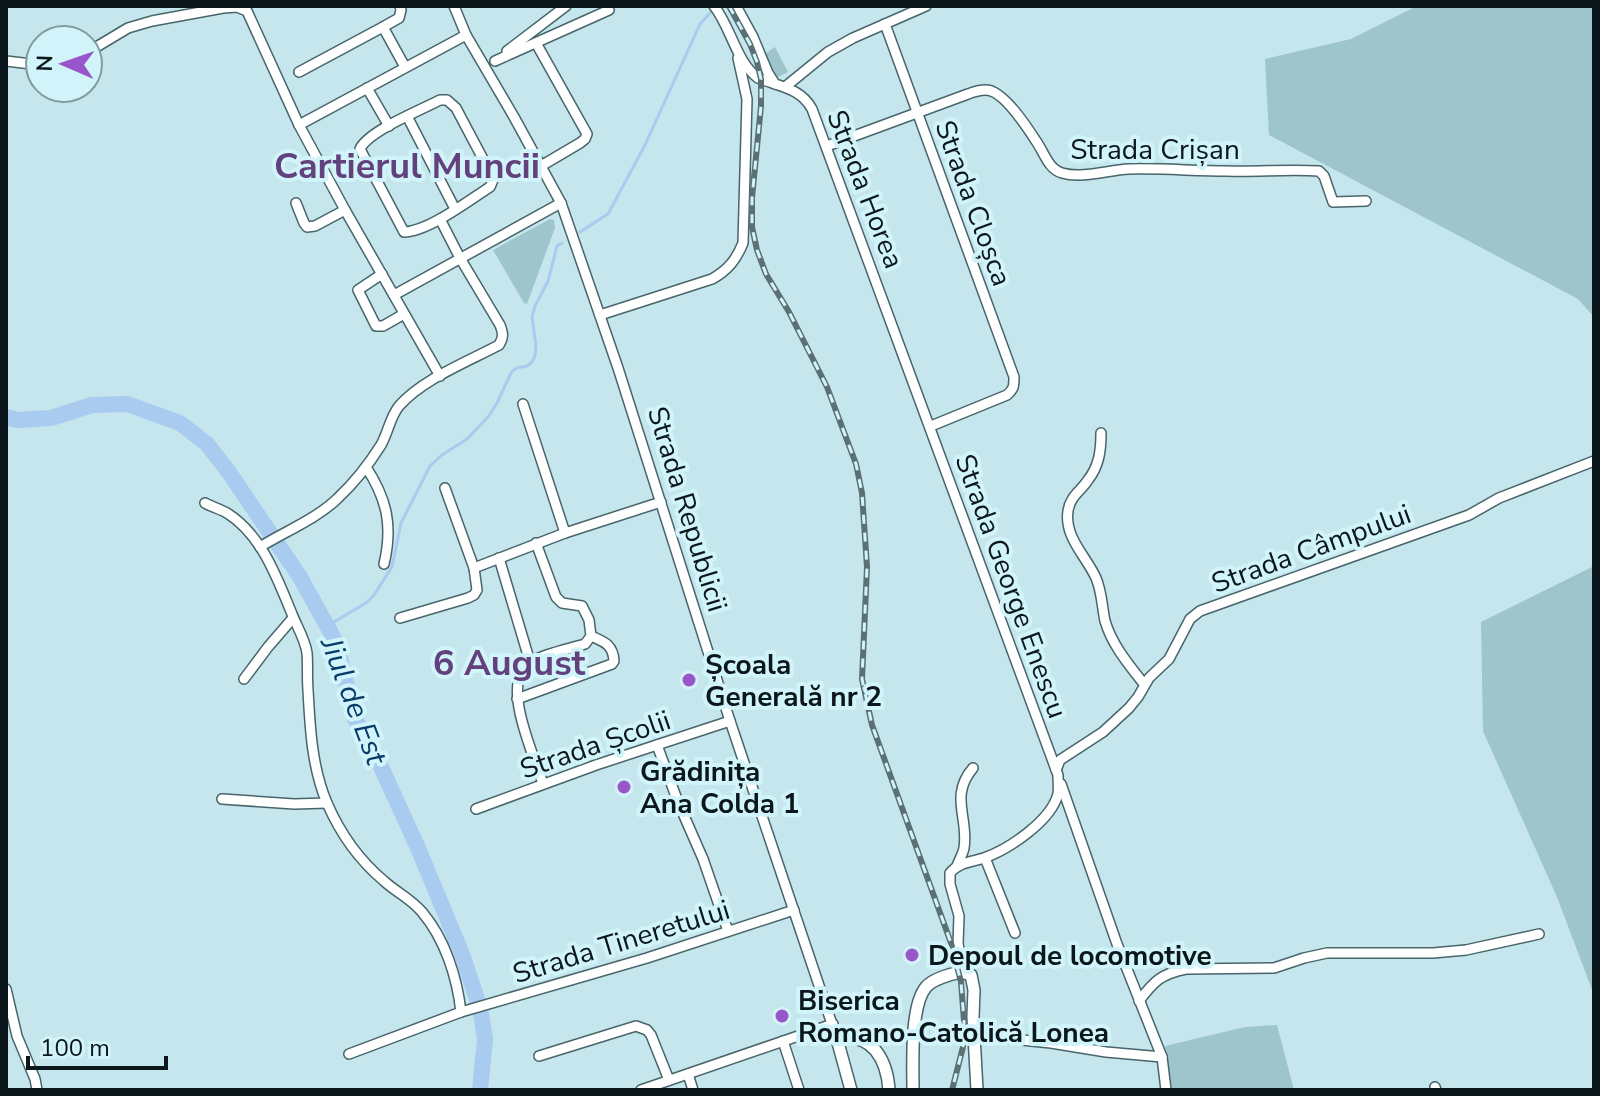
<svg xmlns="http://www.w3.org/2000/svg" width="1600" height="1096" viewBox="0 0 1600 1096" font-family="'Nunito Sans',sans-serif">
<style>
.green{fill:#9fc5cc}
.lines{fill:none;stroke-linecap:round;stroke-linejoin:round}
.stream{stroke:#a9cbef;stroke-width:3}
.river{stroke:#a9cbef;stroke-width:16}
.minor-casing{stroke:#47656a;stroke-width:12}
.major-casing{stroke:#47656a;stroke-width:14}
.minor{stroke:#fff;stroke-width:9}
.major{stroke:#fff;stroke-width:11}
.rail-casing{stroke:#5b7074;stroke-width:6}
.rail{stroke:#d1f3fa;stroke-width:3;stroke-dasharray:9;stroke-linecap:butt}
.poi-dot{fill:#9955ca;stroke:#d1f3fa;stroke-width:3}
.labels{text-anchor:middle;stroke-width:8;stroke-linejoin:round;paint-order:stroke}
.street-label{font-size:28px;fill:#0b171a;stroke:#d1f3fa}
.poi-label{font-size:28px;font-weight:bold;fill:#0b171a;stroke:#d1f3fa;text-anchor:start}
.water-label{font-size:30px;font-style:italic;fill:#093c69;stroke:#d1f3fa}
.district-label{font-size:36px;font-weight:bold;fill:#62417c;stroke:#d1f3fa}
</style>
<rect width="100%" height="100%" fill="#c5e6ec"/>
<!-- green -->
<g class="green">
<path d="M 1417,6 L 1594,6 L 1594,317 L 1578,299 L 1269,135 L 1265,59 L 1351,39 Z"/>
<path d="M 775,47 L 788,72 L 774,79 L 765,54 Z"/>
<path d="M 550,219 L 554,220 L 555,228 L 527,304 L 524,303 L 493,250 Z"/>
<path d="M 1594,566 L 1594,995 L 1557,897 L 1483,731 L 1481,622 Z"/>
<path d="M 1277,1025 L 1294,1090 L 1172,1090 L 1165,1046 L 1245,1027 Z"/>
</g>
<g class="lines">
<!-- stream -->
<g class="stream">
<path d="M 580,232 L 608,214 L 645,145 L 700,24 L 710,13"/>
<path d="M 327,626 L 366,603 L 374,595 L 392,567 L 401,523 L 430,466 L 442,455 L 467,439 L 488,417 L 497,403 L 511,373 L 516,368 L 527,366 L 531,363 L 535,356 L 536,346 L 532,317 L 535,306 L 548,281 L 557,246 L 562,243"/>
</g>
<!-- river -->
<path class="river" d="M 6,417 L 17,420 L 51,418 L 92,405 L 127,404 L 180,423 L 207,444 L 228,471 L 300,577 L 337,644 L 354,717 L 381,767 L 418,848 L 462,954 L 480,1008 L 485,1039 L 480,1090"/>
<!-- minor casing -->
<g class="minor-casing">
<g id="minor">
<path d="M 400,6 L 401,10 L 399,18 L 383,27 L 405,67"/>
<path d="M 454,6 L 466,35 L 514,117 L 561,203 L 618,368 L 730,721 L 837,1039"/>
<path d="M 714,6 C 731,27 736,62 758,78 C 778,86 801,88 812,109 L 1058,775 C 1058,782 1059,788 1058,794 C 1051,821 1009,849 984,858 C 972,862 959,862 950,873 L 950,884 L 959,916 L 958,944 L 964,972"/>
<path d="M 736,6 L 753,37 L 768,73 L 775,84"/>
<path d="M 885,24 L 1014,377 C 1014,386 1014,389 1007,395 L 931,426"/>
<path d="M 536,43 L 587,134 L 585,139 L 580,143 L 541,166"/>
<path d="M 507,51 L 566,6"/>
<path d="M 88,52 L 128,28 L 152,21 L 223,8 L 237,7 L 247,11 L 299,125 L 345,210 L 440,376"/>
<path d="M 6,61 L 40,65"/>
<path d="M 495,61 L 609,10"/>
<path d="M 299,72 L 383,27"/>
<path d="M 785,87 L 828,52 L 853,38 L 926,6"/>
<path d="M 367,88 L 389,126"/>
<path d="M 440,100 L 447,100 L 456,108 L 492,176 L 493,180 L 490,187 C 468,201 429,231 404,232 L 360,149 C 368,131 421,110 440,100 Z"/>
<path d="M 407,116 L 455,209"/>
<path d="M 299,125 L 466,35"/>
<path d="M 827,146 L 968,94 C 973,92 980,90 986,90 C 1003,90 1027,127 1036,141 C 1044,152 1048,169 1062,173 C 1082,179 1108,170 1129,169 C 1162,168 1194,171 1227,171 C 1258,172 1288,169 1319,171 L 1324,176 L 1333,202 L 1366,201"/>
<path d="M 296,203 L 304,223 L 307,227 L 315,226 L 345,210"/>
<path d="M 382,274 L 358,290 L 376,326 L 383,326 L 404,314"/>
<path d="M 394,295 L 561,203"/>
<path d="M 600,315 L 712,279 C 728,270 736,260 743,243 L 747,99 L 738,58"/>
<path d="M 523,404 L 565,533"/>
<path d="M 1101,433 C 1101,451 1099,466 1088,480 C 1081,491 1070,496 1068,511 C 1064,537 1086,556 1096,578 C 1102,592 1102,607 1105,621 C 1112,645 1129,665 1144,684"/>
<path d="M 366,467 C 387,499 393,526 384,564"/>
<path d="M 205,503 C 212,507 220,509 227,513 C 262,535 277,578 292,614 C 297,627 305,639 307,653 C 308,665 307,678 308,690 C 310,728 312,768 327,803 C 340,833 359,860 384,881 C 396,892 411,899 422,912 C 445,939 457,977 461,1012"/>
<path d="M 536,543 L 556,597 L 562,603 L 582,606 L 589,620 L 591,636 L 585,644 C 568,649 548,653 532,661 C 497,679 535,757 543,784"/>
<path d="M 260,547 C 284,532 318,518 338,498 C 354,483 369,464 381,445 C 388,433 390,417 399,406 C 423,379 467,362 499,345 C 504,337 503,333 500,325 L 460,258 L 440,219"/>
<path d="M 499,558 L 530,662"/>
<path d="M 474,568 L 565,533 L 661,502"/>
<path d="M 400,618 L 468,598 L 474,595 L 477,590 L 474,568 L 445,488"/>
<path d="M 244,679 L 268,647 L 293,618"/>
<path d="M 517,699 L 612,664 L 614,661 C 613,645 605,642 591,636"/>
<path d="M 657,745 L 678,802 L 703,859 L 728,931"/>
<path d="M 1056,770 L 1060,760 L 1103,732 L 1129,708 L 1138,697 L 1149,678 L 1169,659 L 1190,619 L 1200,611 L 1469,515 L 1499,498 L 1594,461"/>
<path d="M 1061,784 L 1117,944 L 1162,1057 L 1166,1090"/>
<path d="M 222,799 L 294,804 L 327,803"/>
<path d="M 476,809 L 596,765 L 730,721"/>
<path d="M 985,858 L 1015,933"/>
<path d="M 957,866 C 959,860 963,854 964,848 C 969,818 949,796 973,768"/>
<path d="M 6,989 L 17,1036 L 35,1079 L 37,1090"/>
<path d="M 1139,1001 C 1154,981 1161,974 1186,969 L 1274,968 L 1304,958 L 1327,953 L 1433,953 L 1466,950 L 1539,934"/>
<path d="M 974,1035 L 1051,1043 L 1106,1052 L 1162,1057"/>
<path d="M 783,1041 L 799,1090"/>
<path d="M 349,1054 L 461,1012 L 647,958 L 794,910"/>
<path d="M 539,1056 L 636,1026 L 647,1030 L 651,1035 L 669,1080"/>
<path d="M 688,1074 L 693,1090"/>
<path d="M 1435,1087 L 1436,1090"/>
<path d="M 641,1090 L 833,1024"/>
</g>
</g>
<!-- major casing -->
<g class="major-casing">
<g id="major">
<path d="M 851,1090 L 837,1039 C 872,1031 887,1060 889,1090"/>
<path d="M 913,1090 C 913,1065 910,1006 926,987 C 933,979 951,974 961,972 L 971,975 L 974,990 L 973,1017 L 977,1090"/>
</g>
</g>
<!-- minor -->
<use href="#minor" class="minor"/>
<!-- major -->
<use href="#major" class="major"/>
<!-- rail casing -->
<g class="rail-casing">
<path id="rail" d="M 729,6 L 750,44 L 757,62 L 761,79 L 761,106 L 752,198 L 752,227 L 757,250 L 766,274 L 789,312 L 827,387 L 856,464 L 862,493 L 867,567 L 862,679 L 872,725 L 951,943 L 961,982 L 964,1021 L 963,1047 L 952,1090"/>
</g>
<!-- rail -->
<use href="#rail" class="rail"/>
</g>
<!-- markers -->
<g class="poi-dot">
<circle cx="689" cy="680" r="8"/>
<circle cx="624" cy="787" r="8"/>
<circle cx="912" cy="955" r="8"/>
<circle cx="782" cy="1016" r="8"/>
</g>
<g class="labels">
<!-- street labels -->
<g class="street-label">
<text x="1155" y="159">Strada Crișan</text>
<text transform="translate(866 189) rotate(69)" y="10">Strada Horea</text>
<text transform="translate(974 203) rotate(70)" y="10">Strada Cloșca</text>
<text transform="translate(688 509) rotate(73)" y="10">Strada Republicii</text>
<text transform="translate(1311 548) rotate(-20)" y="10">Strada Câmpului</text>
<text transform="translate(1012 586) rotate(70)" y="10">Strada George Enescu</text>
<text transform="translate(595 744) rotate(-19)" y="10">Strada Școlii</text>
<text transform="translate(621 941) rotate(-17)" y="10">Strada Tineretului</text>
</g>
<!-- poi labels -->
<g class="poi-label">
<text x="705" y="674">Școala<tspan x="705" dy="32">Generală nr 2</tspan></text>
<text x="640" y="781">Grădinița<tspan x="640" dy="32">Ana Colda 1</tspan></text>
<text x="928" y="965">Depoul de locomotive</text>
<text x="798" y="1010">Biserica<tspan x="798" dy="32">Romano-Catolică Lonea</tspan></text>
</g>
<!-- water labels -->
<g class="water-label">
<text transform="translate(354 701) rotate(69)" y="10">Jiul de Est</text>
</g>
<!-- district labels -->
<g class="district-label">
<text x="407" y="178">Cartierul Muncii</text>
<text x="509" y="675">6 August</text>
</g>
</g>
<!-- border -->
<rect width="1600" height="1096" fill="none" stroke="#0b171a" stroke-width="16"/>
<!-- north arrow -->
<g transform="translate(64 64) rotate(272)"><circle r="38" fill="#d1f3fa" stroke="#829ba0" stroke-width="2"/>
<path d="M0-6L14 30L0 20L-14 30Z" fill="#9955ca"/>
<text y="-12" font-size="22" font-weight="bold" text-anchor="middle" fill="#0b171a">N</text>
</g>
<!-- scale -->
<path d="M28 1056v12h138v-12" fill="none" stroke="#0b171a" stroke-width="4"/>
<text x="40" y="1056" font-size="24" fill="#0b171a" stroke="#d1f3fa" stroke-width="6" paint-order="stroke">100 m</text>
</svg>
